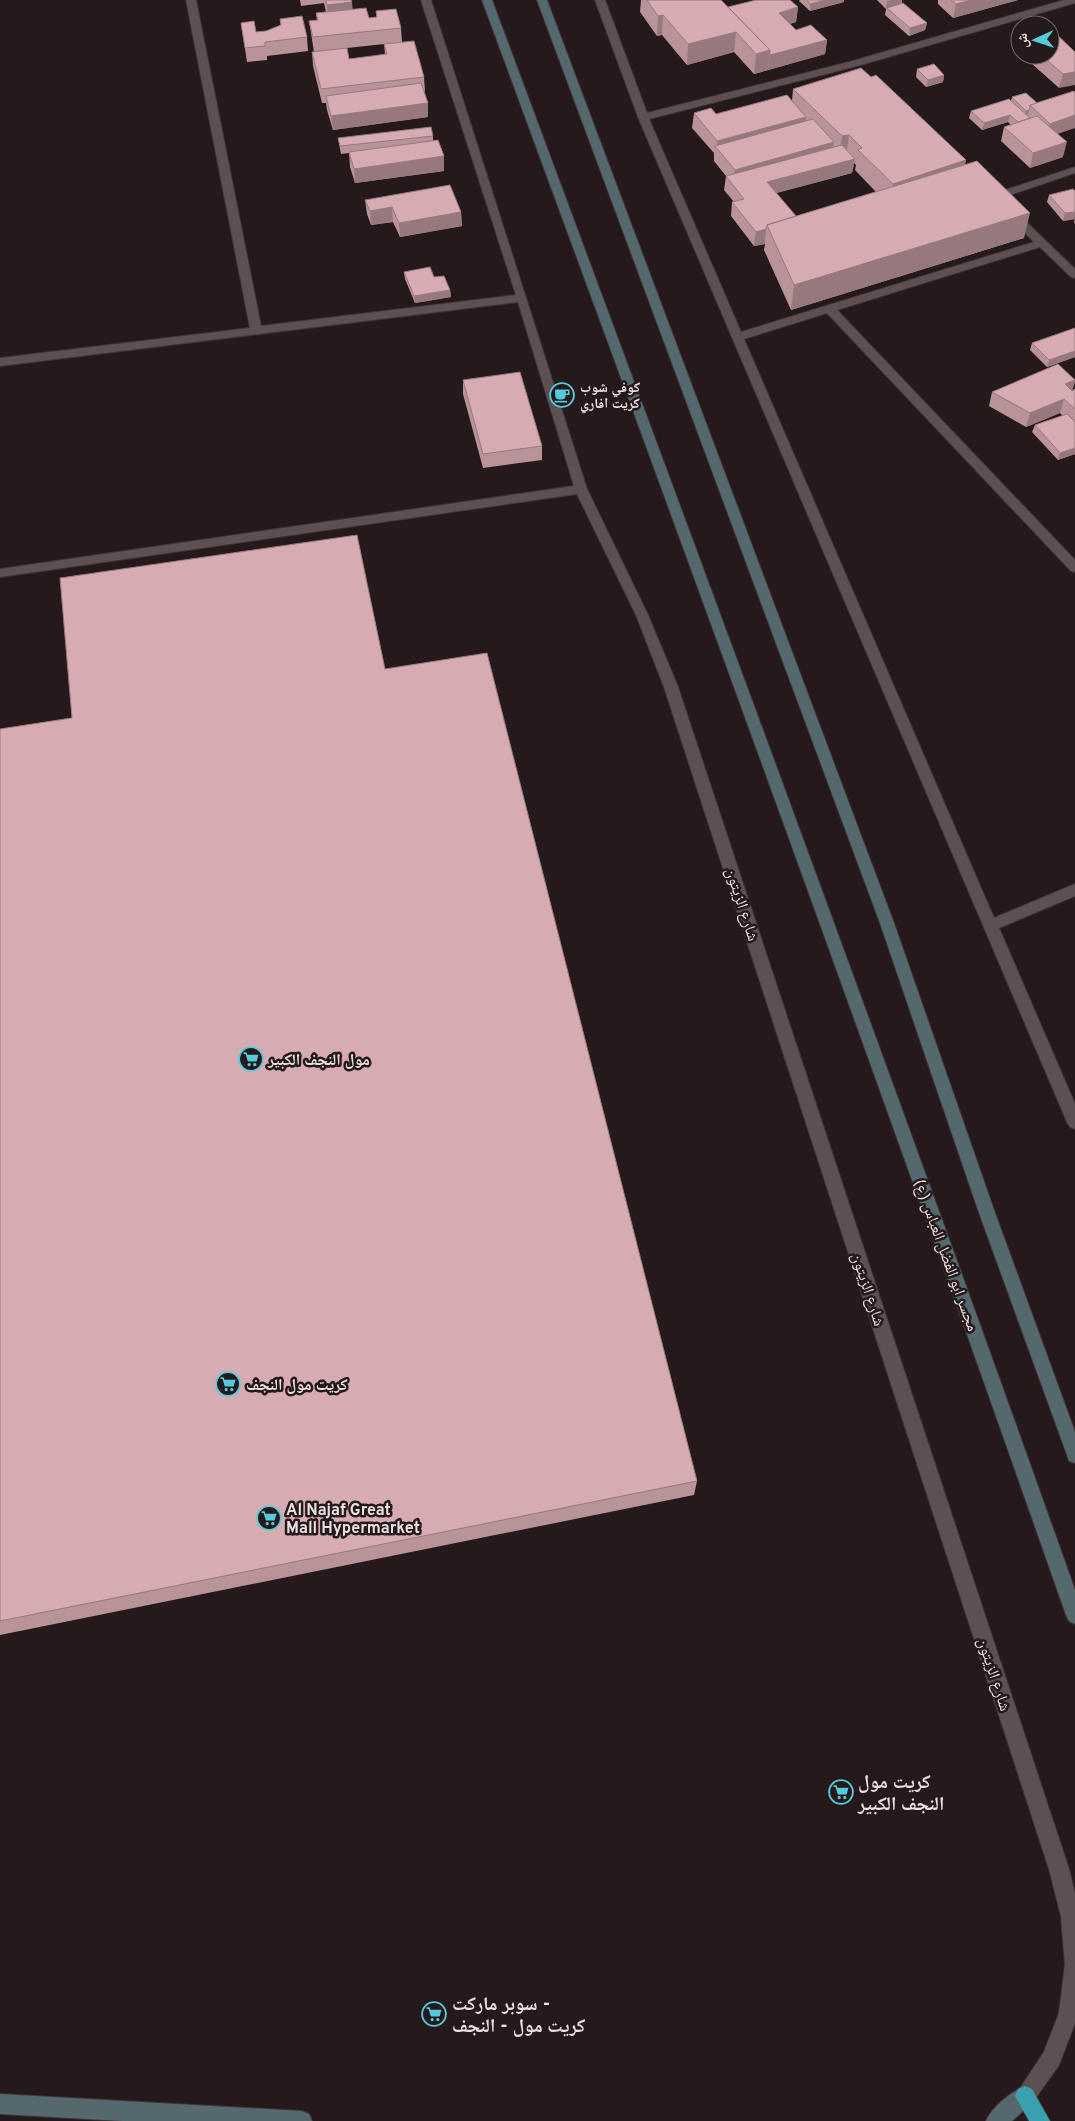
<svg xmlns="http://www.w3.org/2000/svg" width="1075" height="2121" viewBox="0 0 1075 2121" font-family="Overpass,'Noto Naskh Arabic',sans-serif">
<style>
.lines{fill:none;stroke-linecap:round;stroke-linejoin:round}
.street-casing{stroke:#3e3536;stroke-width:2}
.secondary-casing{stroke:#3e3536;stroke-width:2}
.highway-casing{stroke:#3e3536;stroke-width:2}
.street{fill:#5e5052;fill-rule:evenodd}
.secondary{fill:#54686d;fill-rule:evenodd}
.highway{fill:#3ba0ad;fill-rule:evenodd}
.wall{fill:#b89499;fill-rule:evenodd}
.shaded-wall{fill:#96787d}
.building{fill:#d6acb2;stroke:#96787d}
.labels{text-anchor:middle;stroke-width:5;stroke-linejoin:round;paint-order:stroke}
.far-poi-label{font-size:14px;font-weight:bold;fill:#e8dfe1;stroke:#25191b;text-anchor:start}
.street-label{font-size:16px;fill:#e8dfe1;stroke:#25191b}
.poi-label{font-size:16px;font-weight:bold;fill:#e8dfe1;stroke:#25191b;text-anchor:start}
.near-poi-label{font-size:19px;font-weight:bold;fill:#e8dfe1;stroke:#25191b;text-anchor:start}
</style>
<rect width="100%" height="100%" fill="#25191b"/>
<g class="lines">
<!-- street casing -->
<g class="street-casing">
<g id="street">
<path d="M 186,0 L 196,0 L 261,326 L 516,295 L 421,0 L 431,0 L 587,489 L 648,615 L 678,687 L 1069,1869 L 1075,1894 L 1075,2023 L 1059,2065 L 1032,2103 L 1025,2106 L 1018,2103 L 1015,2096 L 1044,2052 L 1059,2013 L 1065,1965 L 1061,1916 L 1049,1869 L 664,687 L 636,615 L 577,494 L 0,577 L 0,569 L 574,486 L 518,302 L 0,366 L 0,358 L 250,328 Z"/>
<path d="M 595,0 L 605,0 L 647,113 L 849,62 L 1064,0 L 1075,0 L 1075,3 L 857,66 L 649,119 L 741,332 L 1034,242 L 1009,217 L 1008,215 L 1009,213 L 1017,213 L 1075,269 L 1075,278 L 1071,277 L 1040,247 L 837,310 L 1075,560 L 1075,572 L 1071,571 L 827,313 L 744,339 L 994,918 L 1075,884 L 1075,896 L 999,928 L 1075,1104 L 1075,1129 L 1070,1127 L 1067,1122 L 638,117 Z"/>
<path d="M 1075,167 L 1075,173 L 998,199 L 990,199 L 989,197 L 990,195 Z"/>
</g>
</g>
<!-- secondary casing -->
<g class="secondary-casing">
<g id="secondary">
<path d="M 482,0 L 492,0 C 689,529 886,1058 1075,1590 L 1075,1624 L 1069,1621 L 1066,1615 C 877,1075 680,537 482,0 Z"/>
<path d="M 537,0 L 547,0 L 894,923 L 994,1210 L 1075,1432 L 1075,1463 L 1069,1461 L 1067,1455 L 978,1210 L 880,923 Z"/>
<path d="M 1025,2086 L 1032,2089 L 1035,2096 L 1032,2103 L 1012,2121 L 986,2121 C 992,2107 1011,2092 1025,2086 Z"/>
<path d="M 0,2094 L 302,2111 L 309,2114 L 312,2121 L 122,2121 L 0,2114 Z"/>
</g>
</g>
<!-- highway casing -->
<g class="highway-casing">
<path id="highway" d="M 1025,2086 L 1032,2089 L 1050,2121 L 1029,2121 L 1015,2096 L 1018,2089 Z"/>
</g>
<!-- street -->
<use href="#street" class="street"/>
<!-- secondary -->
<use href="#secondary" class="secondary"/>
<!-- highway -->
<use href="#highway" class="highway"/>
</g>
<!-- wall -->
<g class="wall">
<path d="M 300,0 L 351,0 L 352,9 L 369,18 L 376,17 L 376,11 L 401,28 L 402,42 L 424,77 L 425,91 L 424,92 L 428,117 L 333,130 L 327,110 L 326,103 L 322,103 L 313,66 L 312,52 L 314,52 L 309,21 L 317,20 L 316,13 L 326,12 L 324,3 L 301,6 ZM 384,44 L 385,55 L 349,59 L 347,48 Z"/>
<path d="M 641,0 L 721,0 L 728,7 L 798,7 L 796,22 L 790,24 L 796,30 L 827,40 L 825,54 L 754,74 L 734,52 L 687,65 L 662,35 L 657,36 L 640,12 Z"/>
<path d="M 800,0 L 844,0 L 844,2 L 810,11 L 799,1 Z"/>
<path d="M 877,0 L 902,0 L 902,3 L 927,23 L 925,30 L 909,36 L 885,15 L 886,9 Z"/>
<path d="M 938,0 L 1018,0 L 953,18 L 938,4 Z"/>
<path d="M 280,19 L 307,37 L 308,51 L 267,56 L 267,60 L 247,62 L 241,23 L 256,32 L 266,31 L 281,26 Z"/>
<path d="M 1075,52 L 1059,88 L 1031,63 L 1033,55 L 1050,55 Z"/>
<path d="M 917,69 L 944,75 L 943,82 L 926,87 L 916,77 Z"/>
<path d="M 871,77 L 966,160 L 965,164 L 1024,238 L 791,310 L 764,250 L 765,244 L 754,246 L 731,216 L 732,202 L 734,202 L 724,190 L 726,176 L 714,161 L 714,153 L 692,128 L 694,113 L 716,114 L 792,101 L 793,89 ZM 854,163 L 856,165 L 855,170 L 876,192 L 796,216 L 776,193 L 852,173 Z"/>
<path d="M 1026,93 L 1058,134 L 1063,157 L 1030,168 L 1001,141 L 1004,127 L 1011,125 L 1008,122 L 982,130 L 969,118 L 971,111 L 1011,101 L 1012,97 Z"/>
<path d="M 433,136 L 433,141 L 444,171 L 355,183 L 350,167 L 349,153 L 341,154 L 338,138 Z"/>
<path d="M 1075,191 L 1075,224 L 1074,222 L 1075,219 L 1063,221 L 1047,202 L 1049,195 Z"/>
<path d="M 365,200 L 461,212 L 462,226 L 400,237 L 393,222 L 371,225 L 367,214 Z"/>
<path d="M 404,272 L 450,290 L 451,297 L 415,303 L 405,279 Z"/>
<path d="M 1075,328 L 1075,357 L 1047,367 L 1030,350 L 1032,343 Z"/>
<path d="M 463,380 L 542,446 L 542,460 L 483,468 L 463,394 Z"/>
<path d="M 1075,380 L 1072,391 L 1075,389 L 1075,454 L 1058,460 L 1032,432 L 1035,425 L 1063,416 L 1060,413 L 1026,427 L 989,406 L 992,392 Z"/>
<path d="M 385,669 L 697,1481 L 694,1495 L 0,1635 L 0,729 Z"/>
</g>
<!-- shaded-wall -->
<g class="shaded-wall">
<path d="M 826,0 L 844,0 L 844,2 L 810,11 L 810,4 Z"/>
<path d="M 892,0 L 902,0 L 901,5 L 887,8 L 886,9 L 887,1 Z"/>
<path d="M 971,0 L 1018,0 L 953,18 L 956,4 Z"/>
<path d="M 352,2 L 354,22 L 329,25 L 327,5 Z"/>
<path d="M 798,7 L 796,22 L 777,27 L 779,13 Z"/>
<path d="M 663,15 L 662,35 L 657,36 L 658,16 Z"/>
<path d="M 927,23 L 925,30 L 909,36 L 910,28 Z"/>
<path d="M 736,32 L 734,52 L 687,65 L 688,44 Z"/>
<path d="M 827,40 L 825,54 L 768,70 L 770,55 Z"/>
<path d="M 770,50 L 768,70 L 754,74 L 756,54 Z"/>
<path d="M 1075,72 L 1075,85 L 1059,88 L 1063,74 Z"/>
<path d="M 944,75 L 943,82 L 926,87 L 928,80 Z"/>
<path d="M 428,103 L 428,117 L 333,130 L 331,116 Z"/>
<path d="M 1029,110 L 1027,117 L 1024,118 L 1026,111 Z"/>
<path d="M 1010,115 L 1008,122 L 982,130 L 984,123 Z"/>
<path d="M 1075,115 L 1075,128 L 1046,138 L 1050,124 Z"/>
<path d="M 806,117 L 804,131 L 716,148 L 717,141 Z"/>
<path d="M 849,135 L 846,156 L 839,157 L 842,136 Z"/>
<path d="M 834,142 L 832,157 L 733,184 L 735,170 Z"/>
<path d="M 1067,142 L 1063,157 L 1030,168 L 1033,153 Z"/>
<path d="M 444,156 L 444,171 L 355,183 L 354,169 Z"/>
<path d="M 855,159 L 852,173 L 765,196 L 767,182 Z"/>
<path d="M 966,160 L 962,180 L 889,204 L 893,184 Z"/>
<path d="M 392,207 L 393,222 L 371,225 L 370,211 Z"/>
<path d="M 461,212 L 462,226 L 400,237 L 399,223 Z"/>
<path d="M 1075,212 L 1075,219 L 1063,221 L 1065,213 Z"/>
<path d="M 1030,213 L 1024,238 L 791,310 L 794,285 Z"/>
<path d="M 766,229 L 765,244 L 754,246 L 756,232 Z"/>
<path d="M 450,290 L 451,297 L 415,303 L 414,296 Z"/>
<path d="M 1075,351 L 1075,357 L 1047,367 L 1049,360 Z"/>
<path d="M 1075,380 L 1075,382 L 1071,394 L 1065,384 Z"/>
<path d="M 1064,399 L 1060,413 L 1026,427 L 1030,413 Z"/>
<path d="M 1075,448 L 1075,454 L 1058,460 L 1060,453 Z"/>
</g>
<!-- building -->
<g class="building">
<path d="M 326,0 L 351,0 L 352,2 L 327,5 Z"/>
<path d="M 647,0 L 721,0 L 770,50 L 756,54 L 736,32 L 688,44 L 663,15 L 658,16 Z"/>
<path d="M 756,0 L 790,0 L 798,7 L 779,13 L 796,30 L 811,25 L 827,40 L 770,55 L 770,50 L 728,7 Z"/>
<path d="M 807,0 L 826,0 L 810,4 Z"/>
<path d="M 951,0 L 971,0 L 956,4 Z"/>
<path d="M 903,3 L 927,23 L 910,28 L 887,8 Z"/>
<path d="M 366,8 L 369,18 L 377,17 L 376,11 L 396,9 L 401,28 L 313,37 L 309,21 L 318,20 L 316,13 Z"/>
<path d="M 302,16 L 307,37 L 265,42 L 265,46 L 245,48 L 241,23 L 254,21 L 256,32 L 266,31 L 281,25 L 280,19 Z"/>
<path d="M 1050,28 L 1075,52 L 1075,72 L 1063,74 L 1041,55 L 1050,55 Z"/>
<path d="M 414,41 L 424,77 L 321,89 L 312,52 L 347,48 L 349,59 L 387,54 L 384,44 Z"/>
<path d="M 934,64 L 944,75 L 928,80 L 917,69 Z"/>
<path d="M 861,68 L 871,77 L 876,75 L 966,160 L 893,184 L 858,150 L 862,148 L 849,135 L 842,136 L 793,89 Z"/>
<path d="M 421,83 L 428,103 L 331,116 L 326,96 Z"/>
<path d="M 1074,91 L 1075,93 L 1075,115 L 1050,124 L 1030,105 Z"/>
<path d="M 1026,93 L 1037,103 L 1030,105 L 1029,110 L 1026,111 L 1012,97 Z"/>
<path d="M 787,95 L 806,117 L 717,141 L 694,113 L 711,108 L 716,114 Z"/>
<path d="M 1009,99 L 1030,118 L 1018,122 L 1010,115 L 984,123 L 971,111 Z"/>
<path d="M 1037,116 L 1067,142 L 1033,153 L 1004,127 Z"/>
<path d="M 813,119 L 834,142 L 735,170 L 715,146 Z"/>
<path d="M 431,127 L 433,136 L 340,146 L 338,138 Z"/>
<path d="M 438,140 L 444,156 L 354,169 L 349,152 Z"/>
<path d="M 842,145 L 855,159 L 767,182 L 796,216 L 767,225 L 766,229 L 756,232 L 732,202 L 744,199 L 726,176 Z"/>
<path d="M 977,161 L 1030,213 L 794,285 L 767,225 Z"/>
<path d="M 450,185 L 461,212 L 399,223 L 392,207 L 370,211 L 365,200 Z"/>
<path d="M 1073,189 L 1075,191 L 1075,212 L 1065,213 L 1049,195 Z"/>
<path d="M 430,267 L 434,277 L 444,276 L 450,290 L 414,296 L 404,272 Z"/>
<path d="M 1075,328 L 1075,351 L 1049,360 L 1032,343 Z"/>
<path d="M 1058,364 L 1075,380 L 1065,384 L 1072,391 L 1075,389 L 1075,409 L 1064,399 L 1030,413 L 992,392 Z"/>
<path d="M 520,372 L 542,446 L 483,454 L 463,380 Z"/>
<path d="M 1067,414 L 1075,422 L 1075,448 L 1060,453 L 1035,425 Z"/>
<path d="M 357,535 L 385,669 L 487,653 L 697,1481 L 0,1621 L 0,729 L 72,718 L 60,578 Z"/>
</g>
<!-- icons -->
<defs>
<g id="cafe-ring" transform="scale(1.25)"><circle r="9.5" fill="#25191b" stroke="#53cbdb" stroke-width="1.5"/><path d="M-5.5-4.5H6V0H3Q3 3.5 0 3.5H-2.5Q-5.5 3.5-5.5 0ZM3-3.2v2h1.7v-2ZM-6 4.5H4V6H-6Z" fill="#53cbdb"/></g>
<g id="supermarket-ring" transform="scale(1.25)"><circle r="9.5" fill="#25191b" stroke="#53cbdb" stroke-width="1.5"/><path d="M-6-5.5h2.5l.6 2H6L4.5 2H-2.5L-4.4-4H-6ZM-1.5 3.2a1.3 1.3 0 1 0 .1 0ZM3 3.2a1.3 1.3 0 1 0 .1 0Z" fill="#53cbdb"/></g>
</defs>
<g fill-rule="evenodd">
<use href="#cafe-ring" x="562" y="395"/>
<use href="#supermarket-ring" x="251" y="1059"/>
<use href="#supermarket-ring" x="228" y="1384"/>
<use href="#supermarket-ring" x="269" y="1518"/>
<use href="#supermarket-ring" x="841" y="1792"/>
<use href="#supermarket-ring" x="434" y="2014"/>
</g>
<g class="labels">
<!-- far-poi labels -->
<g class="far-poi-label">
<text x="580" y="392">كوفي شوب<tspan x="580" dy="16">كريت افاري</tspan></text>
</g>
<!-- street labels -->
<g class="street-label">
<text transform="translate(743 904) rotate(72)" y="6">شارع الزيتون</text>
<text transform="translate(947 1255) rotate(70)" y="6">مجسر ابو الفضل العباس (ع)</text>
<text transform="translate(869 1289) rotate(72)" y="6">شارع الزيتون</text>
<text transform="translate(995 1674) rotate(72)" y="6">شارع الزيتون</text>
</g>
<!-- poi labels -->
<g class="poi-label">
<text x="268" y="1065">مول النجف الكبير</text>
<text x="246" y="1390">كريت مول النجف</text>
<text x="286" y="1515">Al Najaf Great<tspan x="286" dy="18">Mall Hypermarket</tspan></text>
</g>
<!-- near-poi labels -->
<g class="near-poi-label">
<text x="858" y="1788">كريت مول<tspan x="858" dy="22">النجف الكبير</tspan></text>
<text x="452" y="2010">سوبر ماركت -<tspan x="452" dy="22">كريت مول - النجف</tspan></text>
</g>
</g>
<!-- north arrow -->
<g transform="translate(1035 40) rotate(267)"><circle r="24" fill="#25191b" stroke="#73686a"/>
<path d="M0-4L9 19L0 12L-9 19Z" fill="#53cbdb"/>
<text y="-8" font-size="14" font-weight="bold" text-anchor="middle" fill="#e8dfe1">ش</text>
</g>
</svg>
